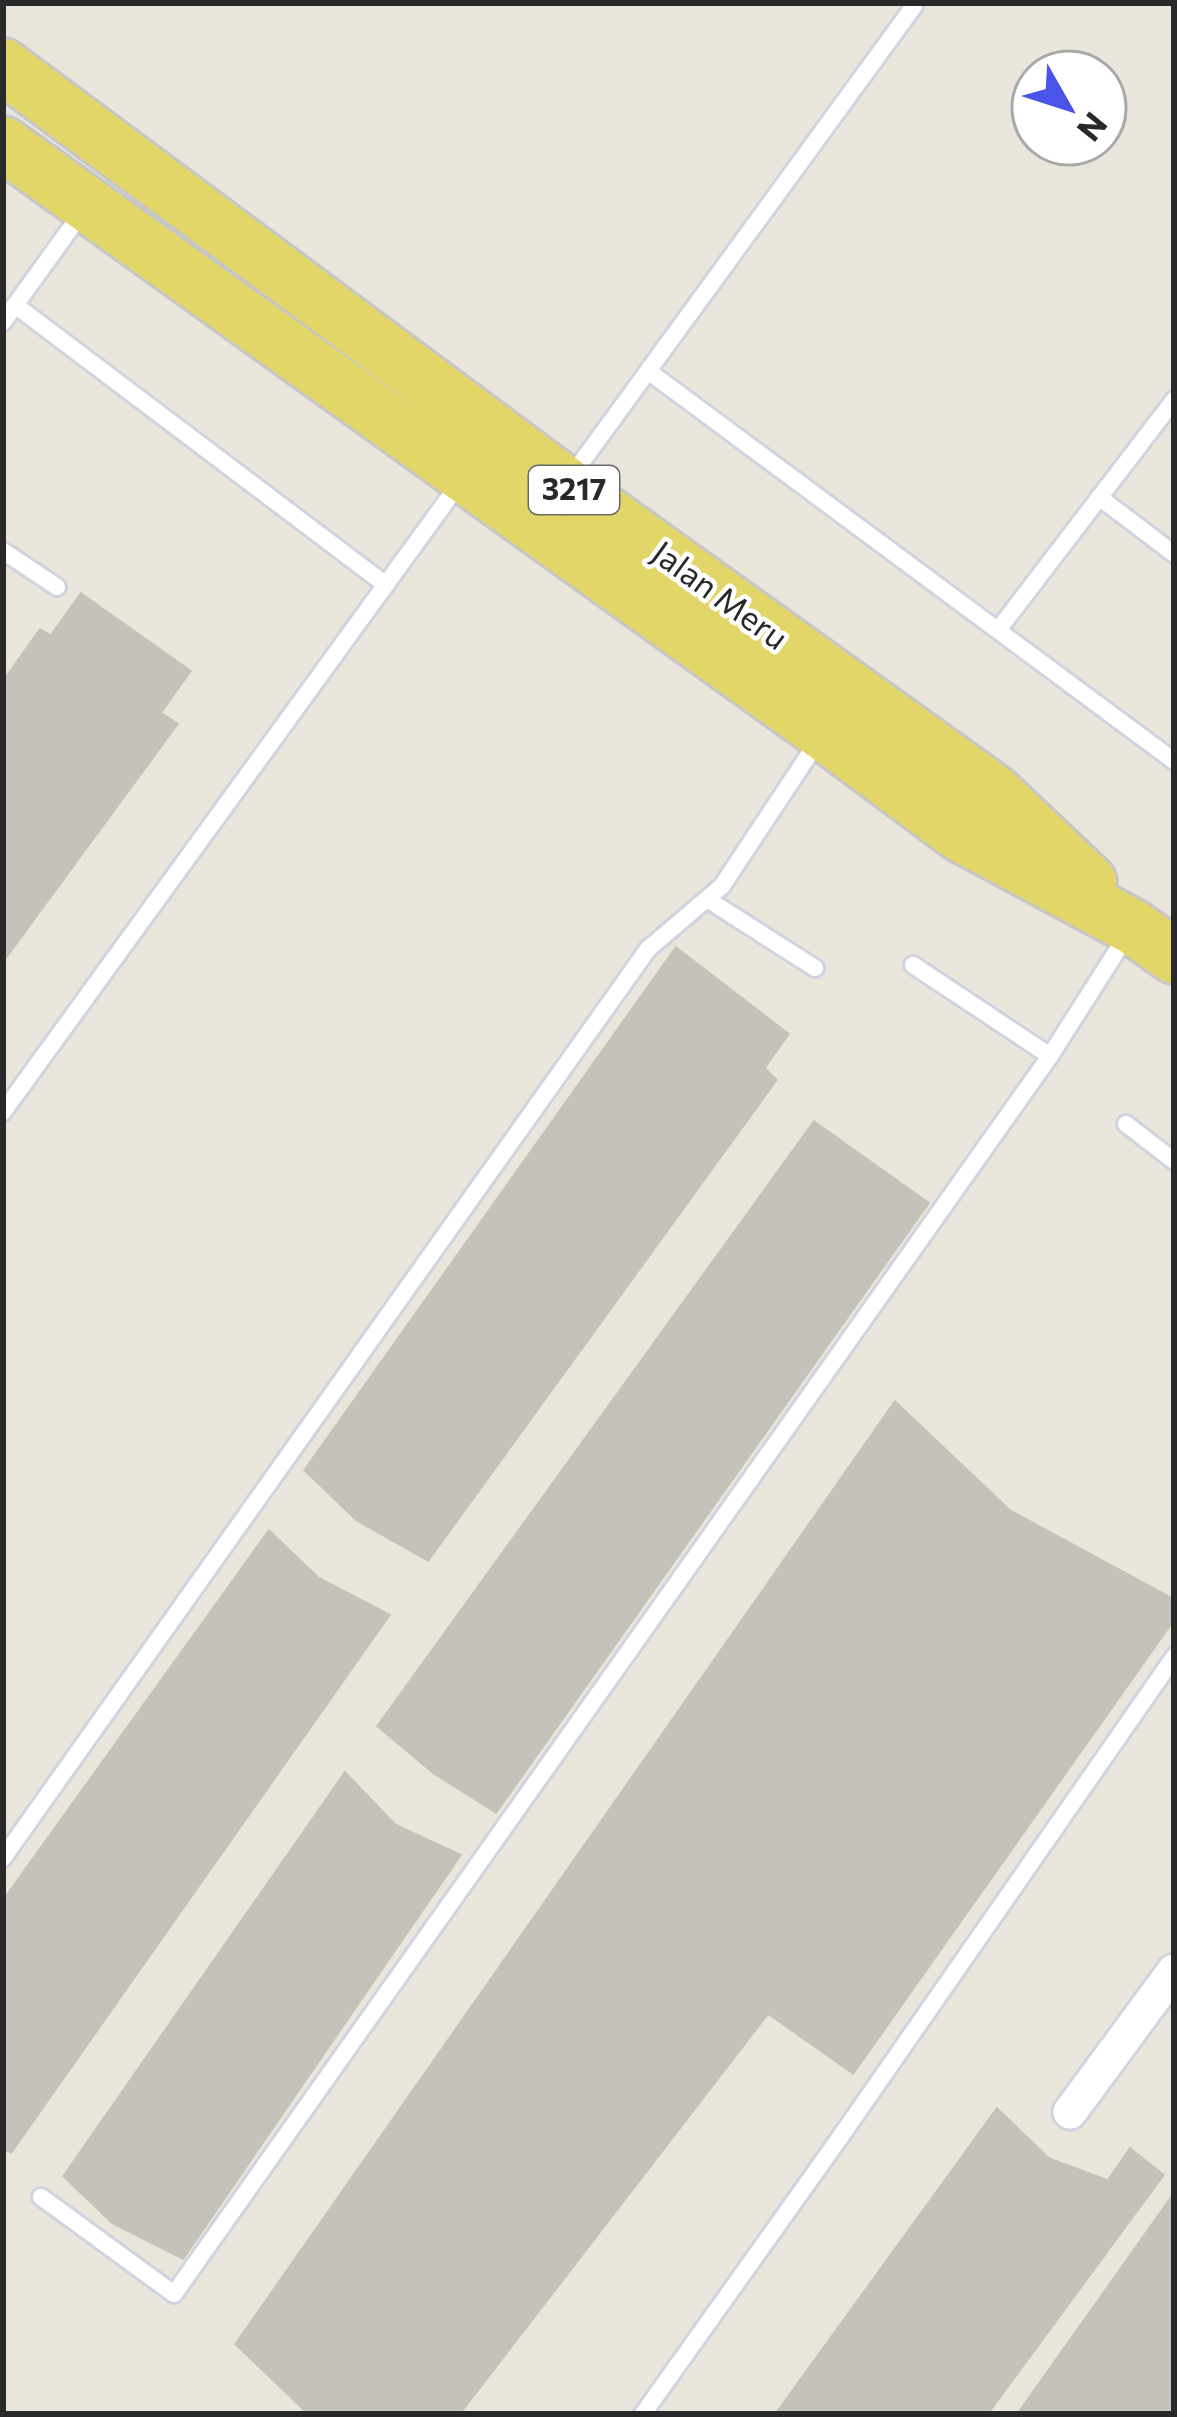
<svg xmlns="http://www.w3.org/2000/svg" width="1177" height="2417" viewBox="0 0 1177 2417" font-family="Commissioner,sans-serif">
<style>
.building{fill:#c5c2bc;stroke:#c5c2b6;stroke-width:3}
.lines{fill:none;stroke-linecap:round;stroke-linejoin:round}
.lane-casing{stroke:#d2d3e1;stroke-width:22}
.street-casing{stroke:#d2d3e1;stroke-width:39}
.primary-casing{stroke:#c7c7c7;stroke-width:60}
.lane{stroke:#fff;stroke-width:16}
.street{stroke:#fff;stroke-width:33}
.primary{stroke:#e3d669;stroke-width:54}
.labels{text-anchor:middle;stroke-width:9;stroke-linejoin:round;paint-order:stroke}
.shield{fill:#fff;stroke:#696969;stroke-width:3}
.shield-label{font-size:30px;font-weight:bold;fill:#292929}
.street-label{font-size:33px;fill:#292929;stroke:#fff}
</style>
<rect width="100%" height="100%" fill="#eae6dc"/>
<!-- building -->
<g class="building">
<path d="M 81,594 L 190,671 L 160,713 L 177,724 L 3,961 L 3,682 L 40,630 L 51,636 Z"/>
<path d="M 676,948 L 788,1034 L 764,1068 L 776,1080 L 428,1560 L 357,1520 L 305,1470 Z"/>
<path d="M 814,1122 L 928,1203 L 496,1812 L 434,1773 L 378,1726 Z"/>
<path d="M 895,1402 L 1010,1511 L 1174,1600 L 1174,1619 L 853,2073 L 768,2013 L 459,2414 L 309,2414 L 236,2344 Z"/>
<path d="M 269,1531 L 318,1578 L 389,1615 L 11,2152 L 3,2148 L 3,1901 Z"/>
<path d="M 345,1773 L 395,1825 L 460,1855 L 183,2258 L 113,2223 L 64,2176 Z"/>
<path d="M 997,2109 L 1049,2159 L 1108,2181 L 1130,2149 L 1163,2175 L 987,2414 L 776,2414 Z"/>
<path d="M 1174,2194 L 1174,2414 L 1018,2414 Z"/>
</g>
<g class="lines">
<!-- lane casing -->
<g class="lane-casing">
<g id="lane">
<path d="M 15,305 L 386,585"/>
<path d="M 3,322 L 83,211"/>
<path d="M 648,371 L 1174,761"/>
<path d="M 570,478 L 914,6"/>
<path d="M 1099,497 L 1174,554"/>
<path d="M 3,551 L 57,587"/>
<path d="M 998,630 L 1174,400"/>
<path d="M 707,899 L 815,968"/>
<path d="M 913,965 L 1050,1056"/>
<path d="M 3,1112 L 461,481"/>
<path d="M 1126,1124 L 1174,1161"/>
<path d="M 3,1858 L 648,949 L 722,886 L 820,738"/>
<path d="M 41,2197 L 174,2294 L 1050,1056 L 1129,932"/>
<path d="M 643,2414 L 841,2136 L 1174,1657"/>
</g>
</g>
<!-- street casing -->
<g class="street-casing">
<path id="street" d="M 1070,2112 L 1174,1971"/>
</g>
<!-- primary casing -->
<g class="primary-casing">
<g id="primary">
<path d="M 3,66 L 565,484 L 994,792 L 1089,882"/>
<path d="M 3,144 L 824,733 L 960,834 L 1133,927 L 1174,956"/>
</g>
</g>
<!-- lane -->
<use href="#lane" class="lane"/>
<!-- street -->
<use href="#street" class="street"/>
<!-- primary -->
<use href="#primary" class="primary"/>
</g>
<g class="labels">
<!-- shield labels -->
<rect class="shield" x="529" y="466" width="90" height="48" rx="9"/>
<g class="shield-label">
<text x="574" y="500">3217</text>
</g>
<!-- street labels -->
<g class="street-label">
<text transform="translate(720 595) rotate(36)" y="12">Jalan Meru</text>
</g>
</g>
<!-- border -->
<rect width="1177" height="2417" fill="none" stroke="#292929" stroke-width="12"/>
<!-- north arrow -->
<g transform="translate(1069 108) rotate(129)"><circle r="57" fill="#ffffff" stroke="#a9a9a9" stroke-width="3"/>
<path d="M0-9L21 45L0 30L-21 45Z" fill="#4b54e8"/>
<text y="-18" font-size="33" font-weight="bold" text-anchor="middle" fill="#292929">N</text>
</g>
</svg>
